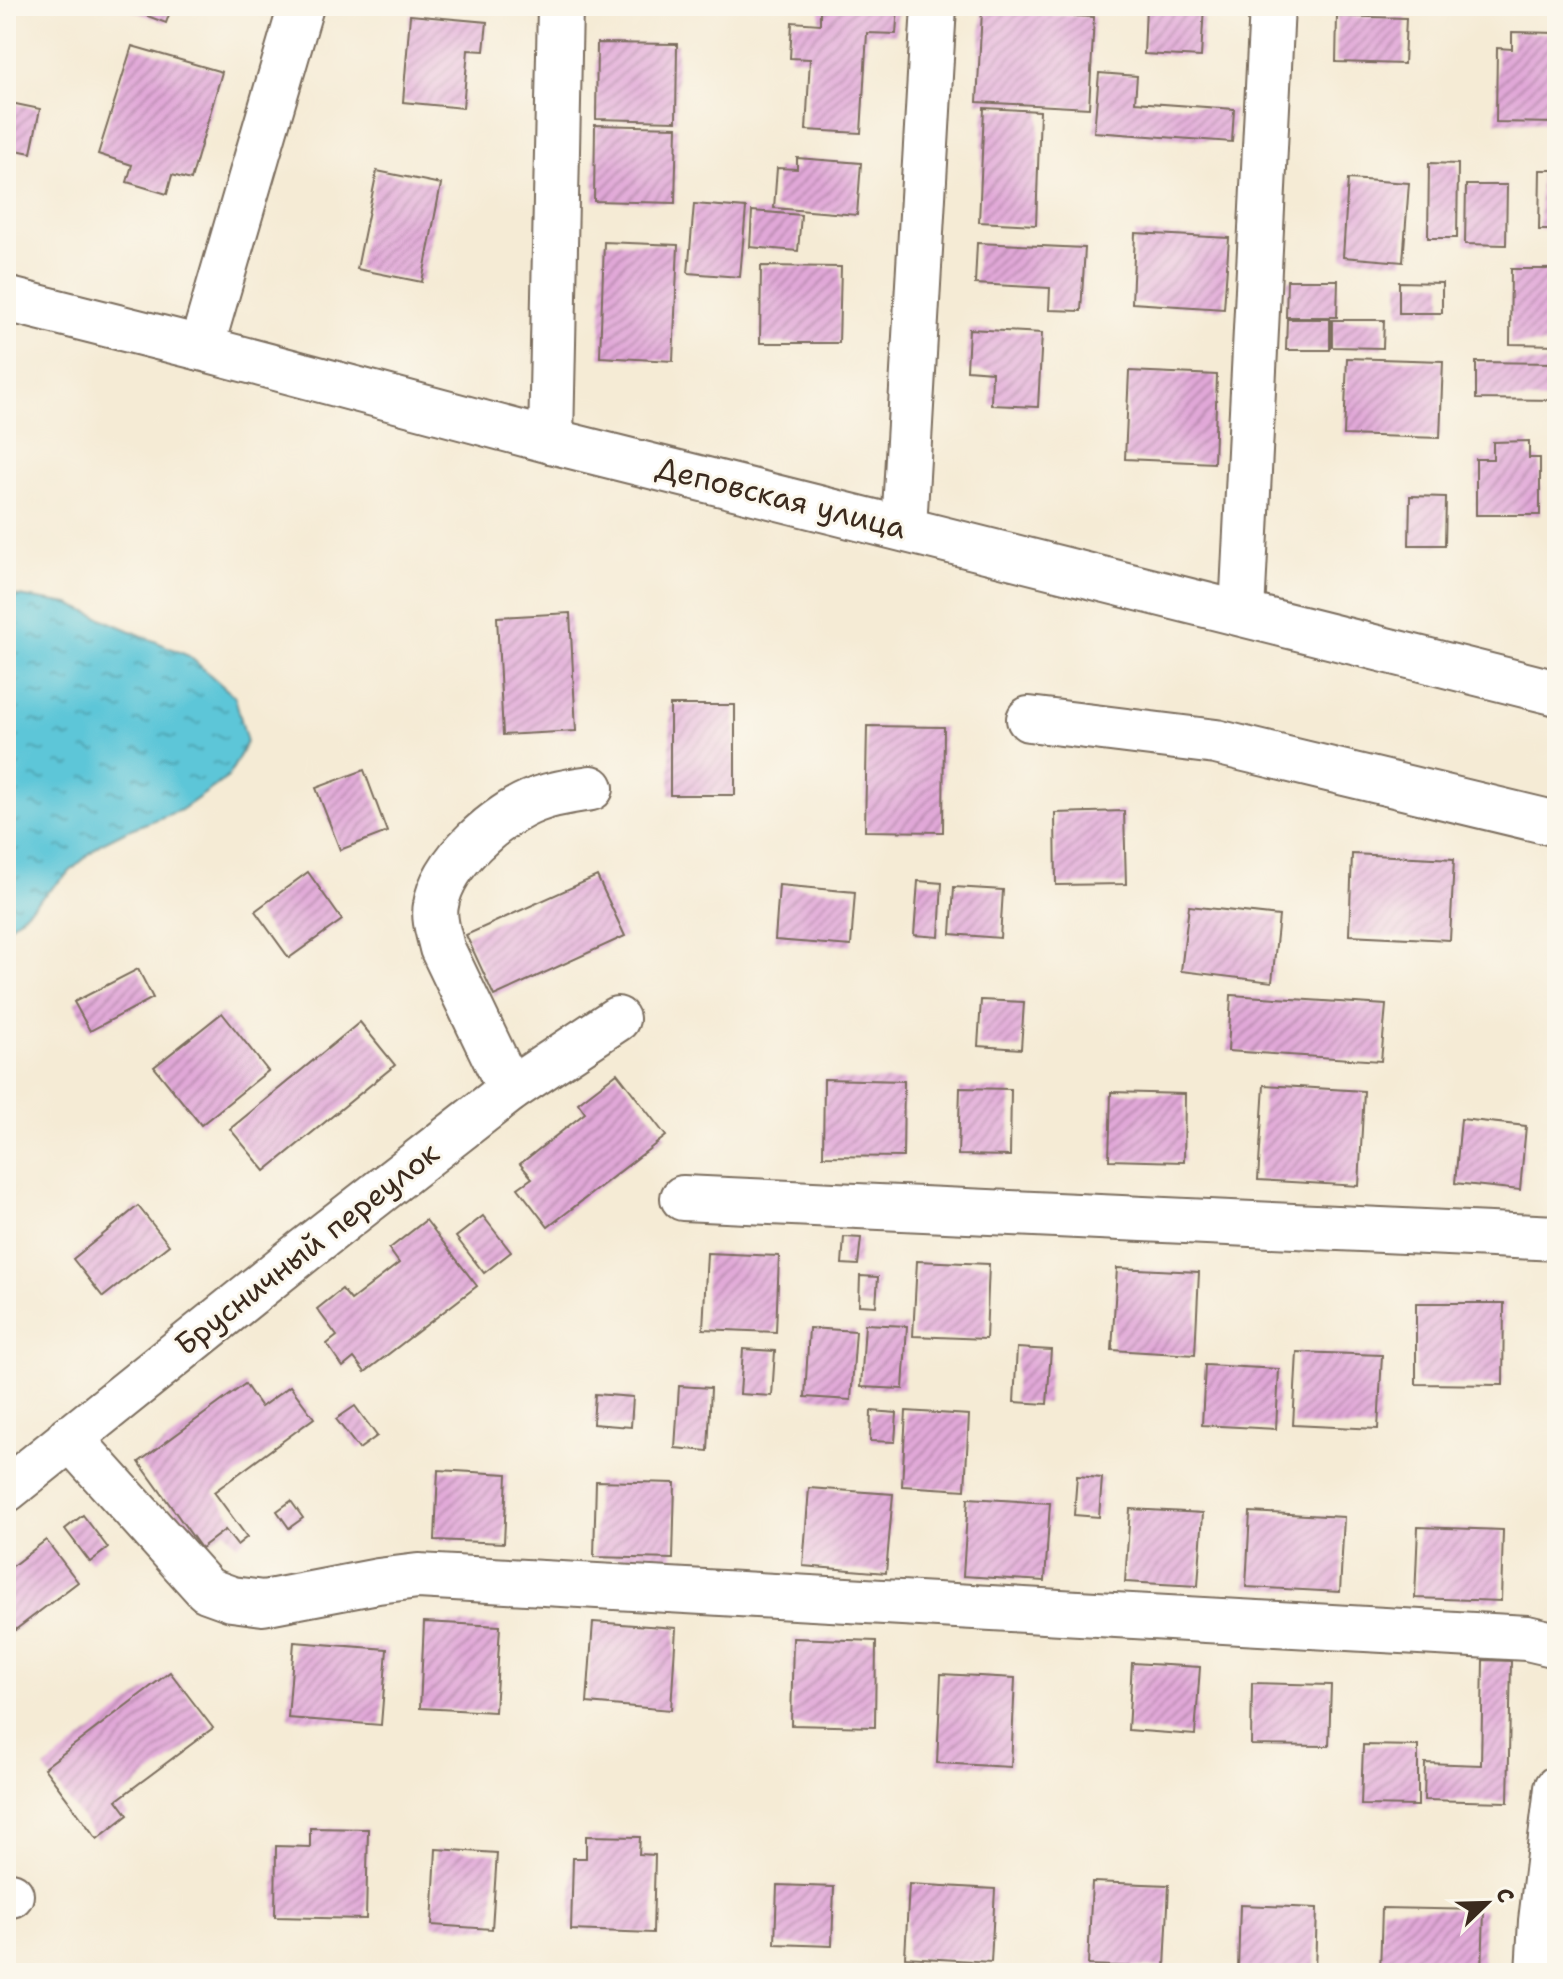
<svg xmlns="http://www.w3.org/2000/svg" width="1563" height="1979" viewBox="0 0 1563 1979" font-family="'Shantell Sans',sans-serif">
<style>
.water{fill:url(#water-ripples);stroke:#4c787b;stroke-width:2}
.building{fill:url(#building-hatch)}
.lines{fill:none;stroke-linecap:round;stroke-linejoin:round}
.minor-casing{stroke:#7c6e5e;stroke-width:48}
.minor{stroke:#fff;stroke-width:44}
.labels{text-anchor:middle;stroke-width:6;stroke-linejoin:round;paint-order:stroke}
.street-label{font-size:30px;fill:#3b2a1e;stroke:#fbf7ec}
</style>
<defs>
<pattern id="water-ripples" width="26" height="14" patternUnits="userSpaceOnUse" patternTransform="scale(2)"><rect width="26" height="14" fill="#5dc6d8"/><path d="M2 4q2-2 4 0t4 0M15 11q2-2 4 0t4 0" fill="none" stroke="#4ea1af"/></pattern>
<pattern id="building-hatch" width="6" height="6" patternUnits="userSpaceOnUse" patternTransform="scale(2)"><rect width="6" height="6" fill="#e1a8d8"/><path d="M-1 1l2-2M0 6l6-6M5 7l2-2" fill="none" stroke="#b889af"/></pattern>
</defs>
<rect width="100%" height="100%" fill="#fbf7ec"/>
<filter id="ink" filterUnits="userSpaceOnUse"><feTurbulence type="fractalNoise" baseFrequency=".0125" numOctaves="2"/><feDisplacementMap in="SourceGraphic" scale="16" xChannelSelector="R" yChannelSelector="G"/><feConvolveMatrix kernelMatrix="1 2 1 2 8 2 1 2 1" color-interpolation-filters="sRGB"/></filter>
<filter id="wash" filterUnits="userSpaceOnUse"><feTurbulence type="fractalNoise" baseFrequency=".006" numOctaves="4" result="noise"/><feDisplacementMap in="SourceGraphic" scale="32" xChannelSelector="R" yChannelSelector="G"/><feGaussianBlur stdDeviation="1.8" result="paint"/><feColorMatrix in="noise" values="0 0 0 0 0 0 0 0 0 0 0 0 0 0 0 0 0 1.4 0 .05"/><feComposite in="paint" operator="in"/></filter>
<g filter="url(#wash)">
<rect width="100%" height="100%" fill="#f5ebd5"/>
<!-- water -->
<path class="water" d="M 6,594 L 69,604 L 189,656 L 235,697 L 247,742 L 228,777 L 181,810 L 128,830 L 100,844 L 6,930 Z"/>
<g id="blocks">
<!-- building -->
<g class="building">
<path d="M 121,6 L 172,6 L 166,23 Z"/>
<path d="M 820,6 L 898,6 L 896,34 L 867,33 L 861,133 L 806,130 L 810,59 L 790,58 L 792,22 L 820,24 Z"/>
<path d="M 1146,6 L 1204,6 L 1201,57 L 1144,54 Z"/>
<path d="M 982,11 L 1094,17 L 1089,108 L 977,102 Z"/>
<path d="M 410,15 L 487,22 L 484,51 L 468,50 L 463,108 L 403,102 Z"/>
<path d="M 1337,16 L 1406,18 L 1404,64 L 1336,62 Z"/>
<path d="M 1512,32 L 1557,33 L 1557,123 L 1496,122 L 1497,48 L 1512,49 Z"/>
<path d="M 597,43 L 677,44 L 676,121 L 596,119 Z"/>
<path d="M 132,46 L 222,72 L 191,180 L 172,175 L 167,194 L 127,182 L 132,165 L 98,154 Z"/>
<path d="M 1099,73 L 1137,76 L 1135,102 L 1234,109 L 1232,142 L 1094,132 Z"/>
<path d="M 6,102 L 40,109 L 31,153 L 6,148 Z"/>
<path d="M 984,108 L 1040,111 L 1036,225 L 979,222 Z"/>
<path d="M 595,125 L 677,127 L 675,203 L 594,201 Z"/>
<path d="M 797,158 L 861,163 L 857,215 L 774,208 L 777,168 L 797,169 Z"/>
<path d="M 1429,163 L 1458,164 L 1457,238 L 1428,238 Z"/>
<path d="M 1540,170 L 1557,170 L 1557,230 L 1539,230 Z"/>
<path d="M 377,171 L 441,184 L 422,282 L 357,269 Z"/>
<path d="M 1348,179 L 1409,183 L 1403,262 L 1343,257 Z"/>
<path d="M 1466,185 L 1507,185 L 1506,245 L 1465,244 Z"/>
<path d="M 694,204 L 746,208 L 740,277 L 688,273 Z"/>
<path d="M 752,211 L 801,215 L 798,251 L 750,247 Z"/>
<path d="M 1135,233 L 1229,238 L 1224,309 L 1132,303 Z"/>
<path d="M 604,242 L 678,245 L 673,361 L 600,357 Z"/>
<path d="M 977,243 L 1085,248 L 1081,311 L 1049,310 L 1050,288 L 975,284 Z"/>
<path d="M 761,266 L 841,267 L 839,343 L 760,343 Z"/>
<path d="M 1511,269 L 1557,269 L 1557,345 L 1510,344 Z"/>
<path d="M 1287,280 L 1338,280 L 1337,317 L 1286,317 Z"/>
<path d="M 1399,282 L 1442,283 L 1442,313 L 1399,313 Z"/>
<path d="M 1287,319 L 1330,319 L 1330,350 L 1286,350 Z"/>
<path d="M 1332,320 L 1384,320 L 1383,348 L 1332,347 Z"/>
<path d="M 969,329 L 1042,333 L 1038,407 L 991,405 L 992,372 L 967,370 Z"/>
<path d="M 1347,358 L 1443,361 L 1440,438 L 1344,435 Z"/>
<path d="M 1476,362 L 1557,363 L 1557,400 L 1476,399 Z"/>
<path d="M 1129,371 L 1217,375 L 1214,463 L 1125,459 Z"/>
<path d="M 1529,441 L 1529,458 L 1540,458 L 1540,515 L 1476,515 L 1476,459 L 1493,459 L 1493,442 Z"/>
<path d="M 1410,496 L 1446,497 L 1445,545 L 1409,545 Z"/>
<path d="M 570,613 L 576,731 L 503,735 L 497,617 Z"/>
<rect x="670" y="705" width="65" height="90"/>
<path d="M 867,726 L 944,727 L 943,832 L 865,831 Z"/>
<path d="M 364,770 L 387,832 L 340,850 L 316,788 Z"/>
<path d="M 1124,811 L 1126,884 L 1056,885 L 1055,813 Z"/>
<path d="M 1352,854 L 1454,859 L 1450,940 L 1349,935 Z"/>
<path d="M 308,872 L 342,920 L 289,958 L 255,911 Z"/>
<path d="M 597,876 L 625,936 L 494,996 L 466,935 Z"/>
<path d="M 918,881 L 942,883 L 939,937 L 914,935 Z"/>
<path d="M 779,885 L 855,892 L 851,946 L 775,940 Z"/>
<path d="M 954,887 L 1003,890 L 1000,938 L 951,934 Z"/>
<path d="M 1189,906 L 1279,916 L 1272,982 L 1181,971 Z"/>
<path d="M 138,969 L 153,998 L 90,1031 L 74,1002 Z"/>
<path d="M 1231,995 L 1386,1005 L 1381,1061 L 1228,1051 Z"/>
<path d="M 981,1000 L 1024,1002 L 1021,1049 L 978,1046 Z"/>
<path d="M 222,1013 L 268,1071 L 201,1125 L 154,1067 Z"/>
<path d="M 360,1022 L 395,1065 L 265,1171 L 230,1129 Z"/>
<path d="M 617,1073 L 666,1136 L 548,1227 L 518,1188 L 532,1178 L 520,1164 L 585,1113 L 578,1103 Z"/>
<path d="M 824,1079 L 904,1081 L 903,1157 L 823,1156 Z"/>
<path d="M 1264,1085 L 1364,1091 L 1359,1186 L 1258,1180 Z"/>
<path d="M 960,1088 L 1011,1089 L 1010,1156 L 958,1155 Z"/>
<path d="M 1111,1092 L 1185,1094 L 1184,1162 L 1109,1160 Z"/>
<path d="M 1461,1119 L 1526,1126 L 1520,1190 L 1455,1183 Z"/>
<path d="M 138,1206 L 169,1245 L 103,1297 L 73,1259 Z"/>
<path d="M 483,1216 L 511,1252 L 484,1273 L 456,1237 Z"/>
<path d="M 426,1220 L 477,1286 L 365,1372 L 354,1358 L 343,1367 L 327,1344 L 337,1336 L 317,1309 L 342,1289 L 351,1300 L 399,1263 L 389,1249 Z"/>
<path d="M 844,1237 L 861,1238 L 858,1265 L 842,1264 Z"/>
<path d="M 707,1253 L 779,1256 L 776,1332 L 703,1329 Z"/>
<path d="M 917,1261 L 989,1264 L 986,1339 L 913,1336 Z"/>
<path d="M 1117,1268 L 1199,1272 L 1195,1355 L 1112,1350 Z"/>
<path d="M 860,1276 L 878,1277 L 876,1306 L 859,1305 Z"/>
<path d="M 1416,1303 L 1504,1303 L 1503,1385 L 1416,1384 Z"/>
<path d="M 865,1324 L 907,1326 L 903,1389 L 861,1387 Z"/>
<path d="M 809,1328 L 856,1331 L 851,1400 L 805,1397 Z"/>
<path d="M 1017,1348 L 1051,1350 L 1047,1404 L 1014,1402 Z"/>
<path d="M 743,1349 L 775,1351 L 772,1396 L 740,1394 Z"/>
<path d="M 1297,1352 L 1382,1355 L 1378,1429 L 1293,1425 Z"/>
<path d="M 1205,1365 L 1279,1369 L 1276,1429 L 1202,1425 Z"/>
<path d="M 245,1384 L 261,1407 L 290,1386 L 314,1418 L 214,1492 L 247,1537 L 237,1545 L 225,1530 L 201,1548 L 139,1462 Z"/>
<path d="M 679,1386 L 711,1388 L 708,1451 L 675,1448 Z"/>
<path d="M 595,1394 L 633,1397 L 631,1427 L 593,1424 Z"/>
<path d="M 355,1406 L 377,1436 L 359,1449 L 336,1419 Z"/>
<path d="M 871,1411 L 897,1413 L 895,1442 L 870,1441 Z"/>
<path d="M 906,1411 L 969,1415 L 965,1490 L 902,1486 Z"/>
<path d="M 438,1470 L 507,1474 L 504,1543 L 435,1540 Z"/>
<path d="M 1077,1476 L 1102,1478 L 1099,1517 L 1074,1515 Z"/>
<path d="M 596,1481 L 675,1483 L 673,1559 L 594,1557 Z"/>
<path d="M 809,1488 L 893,1494 L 886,1573 L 803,1566 Z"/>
<path d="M 968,1498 L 1050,1503 L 1045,1581 L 963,1576 Z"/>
<path d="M 291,1501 L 303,1518 L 289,1528 L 277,1511 Z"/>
<path d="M 1130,1509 L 1203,1513 L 1198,1586 L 1125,1582 Z"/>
<path d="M 1250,1512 L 1344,1517 L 1340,1592 L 1246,1587 Z"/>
<path d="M 83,1515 L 108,1548 L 90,1562 L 65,1529 Z"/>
<path d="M 1418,1527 L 1503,1530 L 1501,1601 L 1415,1598 Z"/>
<path d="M 46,1540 L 78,1582 L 6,1637 L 6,1571 Z"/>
<path d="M 424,1622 L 500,1626 L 495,1712 L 420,1708 Z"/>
<path d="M 593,1622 L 676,1628 L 671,1710 L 587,1703 Z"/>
<path d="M 793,1638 L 876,1641 L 875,1727 L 791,1725 Z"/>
<path d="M 294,1642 L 387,1649 L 381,1725 L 288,1718 Z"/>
<path d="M 1483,1660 L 1511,1661 L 1508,1802 L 1424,1800 L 1425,1763 L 1481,1765 Z"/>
<path d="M 1132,1663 L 1200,1667 L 1195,1735 L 1128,1730 Z"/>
<path d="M 170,1672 L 213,1728 L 117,1800 L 128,1815 L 97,1839 L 44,1768 Z"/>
<path d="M 941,1674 L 1015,1678 L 1011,1767 L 937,1763 Z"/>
<path d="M 1252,1683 L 1331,1685 L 1329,1746 L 1251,1745 Z"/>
<path d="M 1363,1745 L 1418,1746 L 1418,1806 L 1361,1805 Z"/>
<path d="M 310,1828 L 368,1829 L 366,1919 L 275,1917 L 276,1846 L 310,1847 Z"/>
<path d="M 586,1836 L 640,1837 L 639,1854 L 655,1855 L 653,1933 L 571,1930 L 573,1858 L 586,1858 Z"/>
<path d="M 436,1849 L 497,1853 L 492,1929 L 432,1925 Z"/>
<path d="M 1092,1882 L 1169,1885 L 1165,1968 L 1088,1965 Z"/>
<path d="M 909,1884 L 995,1889 L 991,1962 L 905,1957 Z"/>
<path d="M 777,1885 L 834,1887 L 832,1946 L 775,1944 Z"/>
<path d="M 1240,1905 L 1317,1908 L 1315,1972 L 1238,1969 Z"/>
<path d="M 1382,1908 L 1484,1910 L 1482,1973 L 1380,1973 Z"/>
</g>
</g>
</g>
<g filter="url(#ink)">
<use href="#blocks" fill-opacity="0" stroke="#7c6e5e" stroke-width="2"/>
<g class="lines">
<!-- minor casing -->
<g class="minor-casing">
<g id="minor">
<path d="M 6,299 L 201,348 L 551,441 L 1557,693"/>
<path d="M 201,348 L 301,6"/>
<path d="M 551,441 L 560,6"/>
<path d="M 904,528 L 934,6"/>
<path d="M 1242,613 L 1272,6"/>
<path d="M 1029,719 L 1216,742 L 1557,824"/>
<path d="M 510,1090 L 442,948 C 439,934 433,919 436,905 C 442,863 498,814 536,800 C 554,793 573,791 591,788"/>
<path d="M 683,1198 L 1557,1238"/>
<path d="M 69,1437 L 207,1590 L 232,1599 L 263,1603 L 378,1581 L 418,1576 L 1527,1638 L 1557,1645"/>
<path d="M 6,1490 L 305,1250 L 510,1090 L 617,1019"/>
<path d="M 6,1895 L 11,1895"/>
<path d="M 1538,1973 L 1541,1921 L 1557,1788"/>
</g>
</g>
<!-- minor -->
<use href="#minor" class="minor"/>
</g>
</g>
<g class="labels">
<!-- street labels -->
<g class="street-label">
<text transform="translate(781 498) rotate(14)" y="10">Деповская улица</text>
<text transform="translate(307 1249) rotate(-38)" y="10">Брусничный переулок</text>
</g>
</g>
<!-- margin -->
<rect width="1563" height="1979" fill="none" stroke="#fbf7ec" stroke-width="32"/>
<!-- north arrow -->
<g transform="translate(1487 1903) rotate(67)" stroke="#fbf7ec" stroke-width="6" paint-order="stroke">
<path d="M0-6L14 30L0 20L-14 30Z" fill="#3b2a1e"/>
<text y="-12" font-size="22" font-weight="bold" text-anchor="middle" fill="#3b2a1e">С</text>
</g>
</svg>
